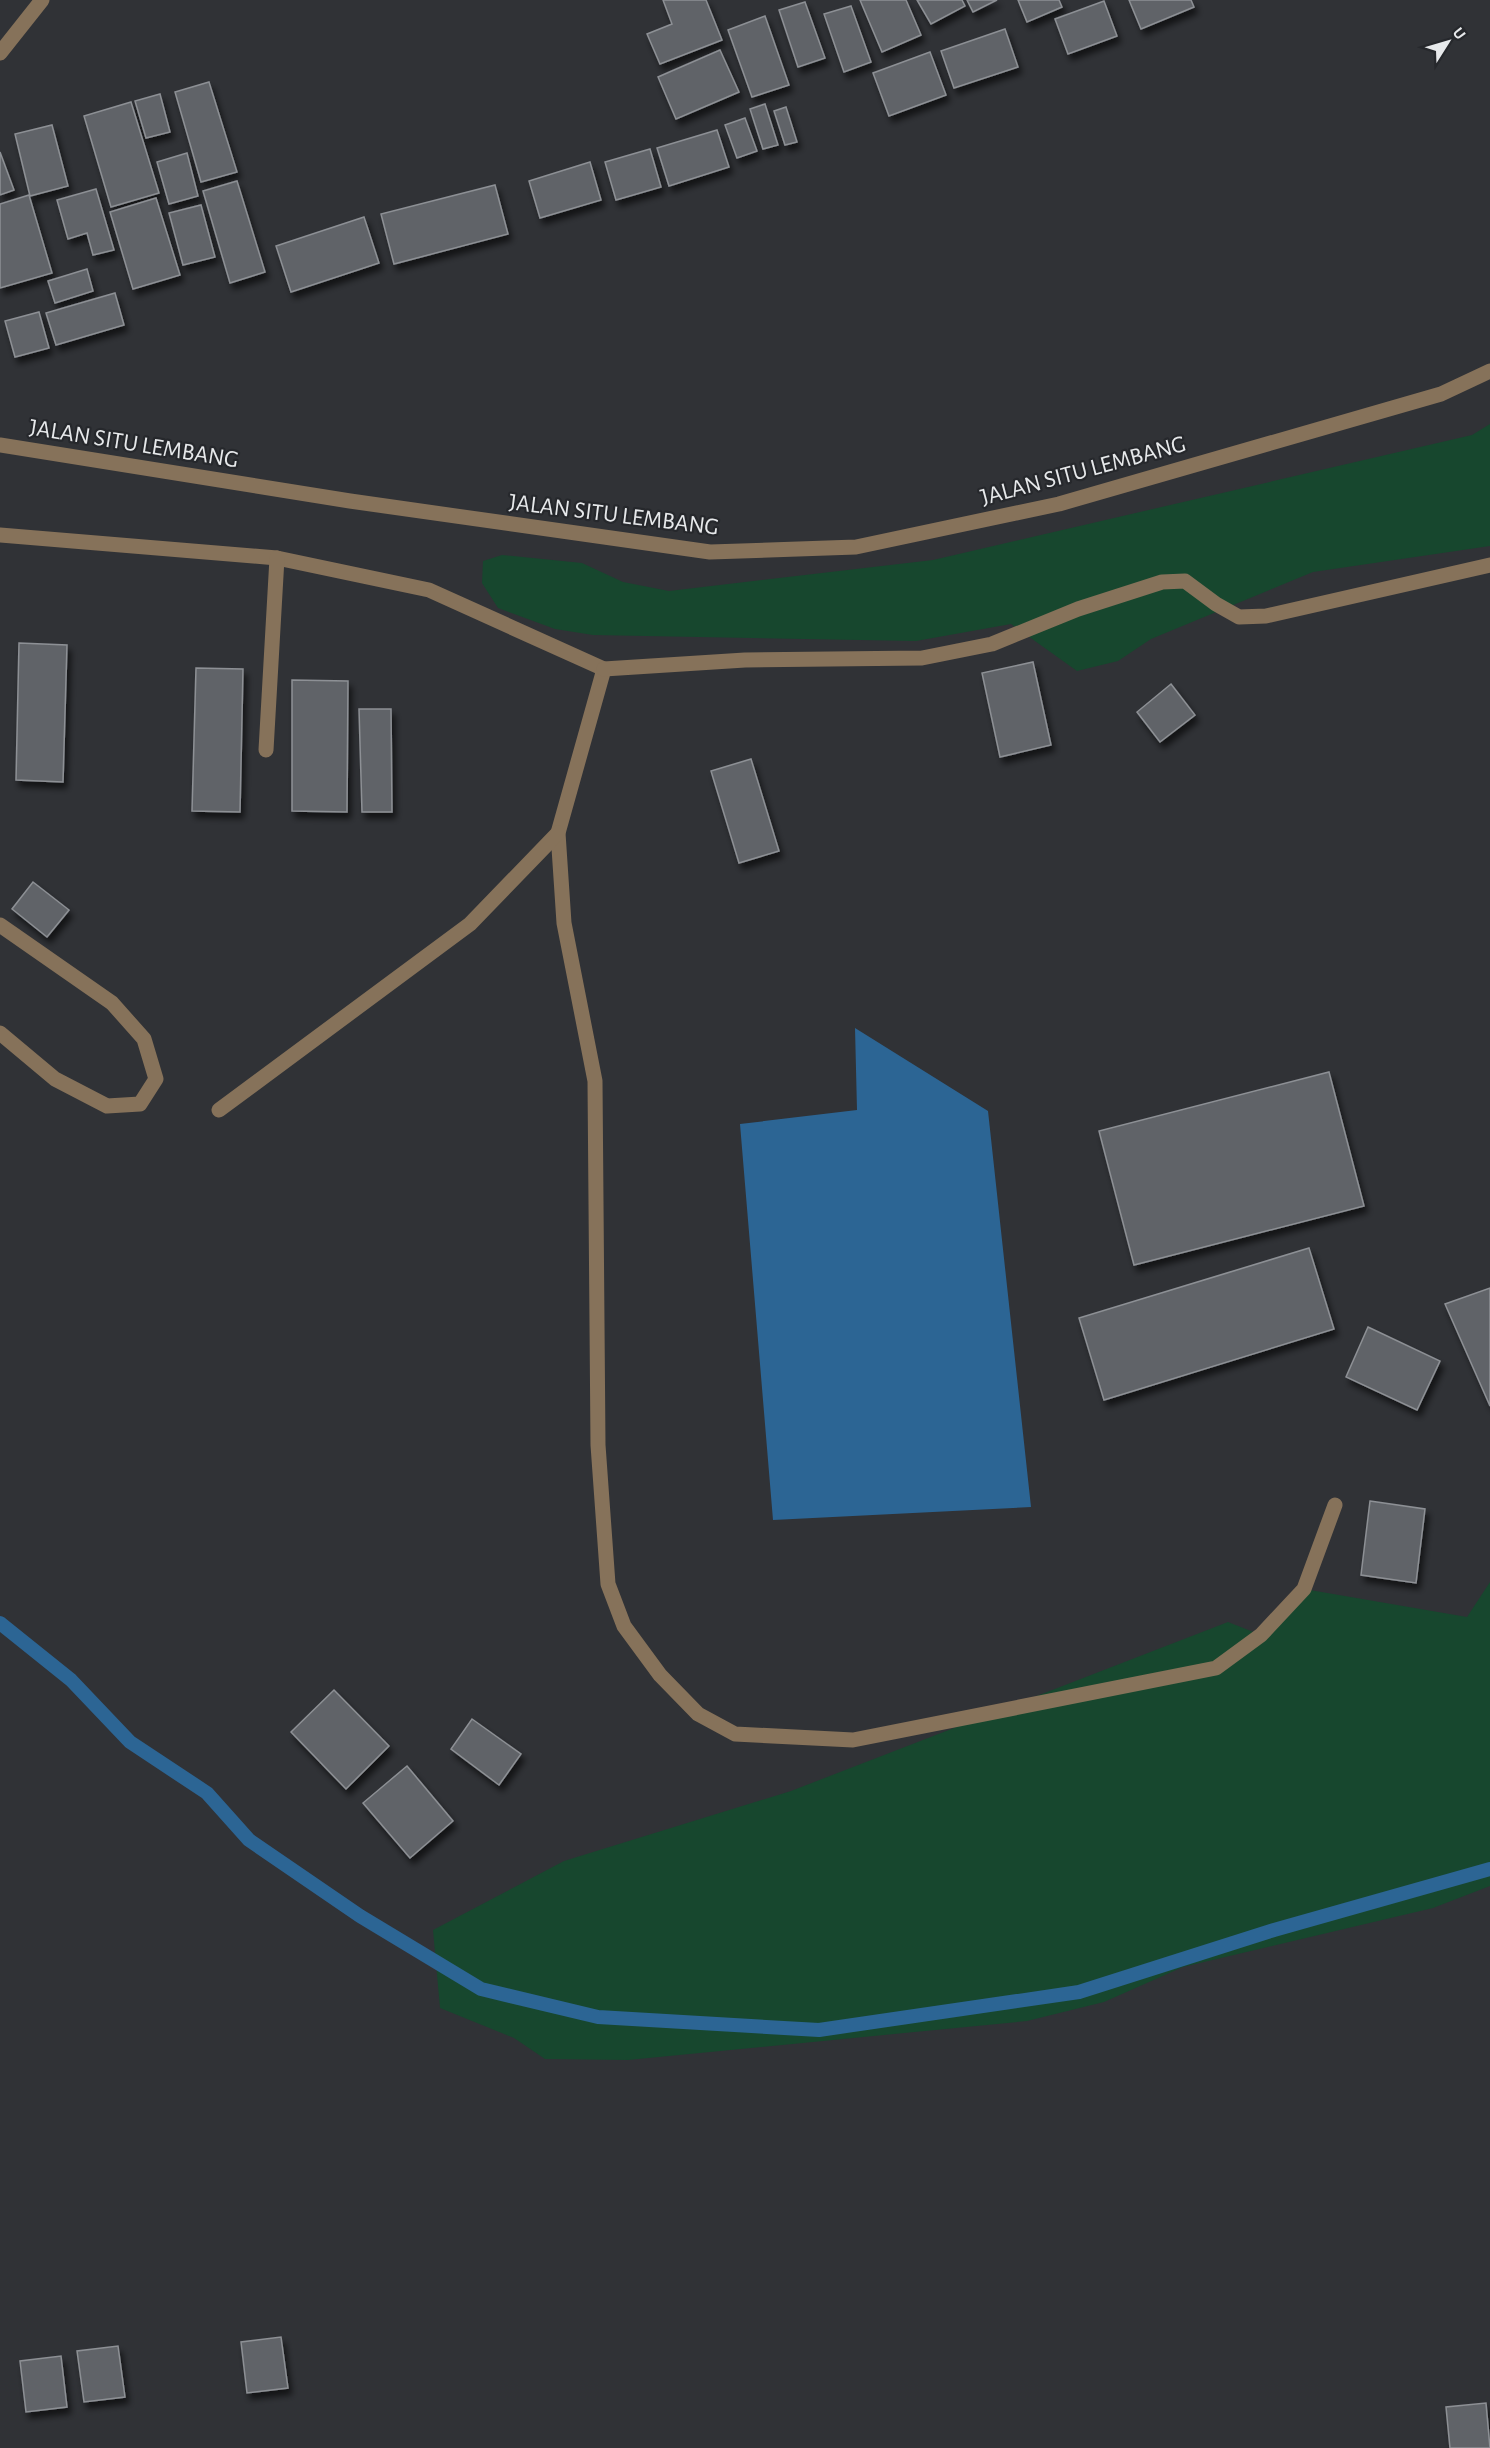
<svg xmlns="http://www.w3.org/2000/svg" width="1490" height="2448" viewBox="0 0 1490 2448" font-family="'Alegreya Sans',sans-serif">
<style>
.green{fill:#17472e}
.water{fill:#2c6594}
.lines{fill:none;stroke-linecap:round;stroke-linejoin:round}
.stream{stroke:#2c6594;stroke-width:14}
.building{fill:#616468;stroke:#8d9095;stroke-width:1.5;filter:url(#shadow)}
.minor{stroke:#86725a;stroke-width:15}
.labels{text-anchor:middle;stroke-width:4.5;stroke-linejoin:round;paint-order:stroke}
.street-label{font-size:24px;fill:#e7e9eb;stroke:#26282c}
</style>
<defs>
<filter id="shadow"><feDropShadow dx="3.5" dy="6" stdDeviation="3" flood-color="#0009"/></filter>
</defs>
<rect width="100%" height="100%" fill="#303236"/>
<!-- green -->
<g class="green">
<path d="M 1490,424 L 1490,546 L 1313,572 L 1151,639 L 1118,661 L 1077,671 L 1011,624 L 916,641 L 593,635 L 555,629 L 498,608 L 482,583 L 483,561 L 502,555 L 582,563 L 623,582 L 669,591 L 933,560 L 1472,435 Z"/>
<path d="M 1490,1582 L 1490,1886 L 1433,1908 L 1183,1967 L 1104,2002 L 1027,2021 L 628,2060 L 545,2059 L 514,2038 L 440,2008 L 433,1930 L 564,1861 L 791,1791 L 1228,1622 L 1261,1635 L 1304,1589 L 1467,1617 Z"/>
</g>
<!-- water -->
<path class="water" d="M 855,1028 L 988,1111 L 1031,1507 L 773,1520 L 740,1124 L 857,1110 Z"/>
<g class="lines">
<!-- stream -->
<path class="stream" d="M 0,1623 L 71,1680 L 130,1742 L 207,1793 L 249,1840 L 360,1916 L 481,1989 L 598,2017 L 819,2030 L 1079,1992 L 1274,1930 L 1490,1869"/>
</g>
<!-- building -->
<g class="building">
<path d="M 663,0 L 706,0 L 722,40 L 660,64 L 647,34 L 672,24 Z"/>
<path d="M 860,0 L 906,0 L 921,35 L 882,52 Z"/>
<path d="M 917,0 L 962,0 L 965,6 L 931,24 Z"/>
<path d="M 967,0 L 997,0 L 973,12 Z"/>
<path d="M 1018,0 L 1059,0 L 1062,7 L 1027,22 Z"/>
<path d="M 1129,0 L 1191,0 L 1194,7 L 1141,29 Z"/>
<path d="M 1104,1 L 1117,36 L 1068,54 L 1055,19 Z"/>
<path d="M 805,2 L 825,58 L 798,67 L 779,10 Z"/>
<path d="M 851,6 L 871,62 L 844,72 L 824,14 Z"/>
<path d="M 765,16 L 789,85 L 752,97 L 728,30 Z"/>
<path d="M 1005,29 L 1018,67 L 954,88 L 941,51 Z"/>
<path d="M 720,50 L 739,92 L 676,119 L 658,77 Z"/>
<path d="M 930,52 L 946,95 L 889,116 L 873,73 Z"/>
<path d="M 209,82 L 237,172 L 201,182 L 175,92 Z"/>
<path d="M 160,94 L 170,132 L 146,138 L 135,101 Z"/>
<path d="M 131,102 L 159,193 L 111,207 L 84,116 Z"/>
<path d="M 765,104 L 778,145 L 763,149 L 750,109 Z"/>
<path d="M 786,107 L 797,142 L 785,145 L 774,111 Z"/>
<path d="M 745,118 L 757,151 L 737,158 L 725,125 Z"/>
<path d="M 52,125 L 68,186 L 30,196 L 15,134 Z"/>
<path d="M 717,130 L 729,167 L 669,186 L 657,148 Z"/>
<path d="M 650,149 L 661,187 L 616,200 L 605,162 Z"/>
<path d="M 0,152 L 14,190 L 0,195 Z"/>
<path d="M 187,153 L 198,196 L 169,204 L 157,162 Z"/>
<path d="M 590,162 L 601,200 L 540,218 L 529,181 Z"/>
<path d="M 237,181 L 265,272 L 230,283 L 203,191 Z"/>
<path d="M 495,185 L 508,234 L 394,264 L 381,214 Z"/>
<path d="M 96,189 L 114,250 L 93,255 L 87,233 L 68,239 L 57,200 Z"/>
<path d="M 29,195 L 52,273 L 0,288 L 0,204 Z"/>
<path d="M 156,198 L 180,275 L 133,289 L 110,212 Z"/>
<path d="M 201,205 L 215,257 L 183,265 L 169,213 Z"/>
<path d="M 364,217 L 379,263 L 291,292 L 276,246 Z"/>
<path d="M 87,269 L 93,291 L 55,303 L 48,281 Z"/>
<path d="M 115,293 L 124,325 L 56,345 L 46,313 Z"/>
<path d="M 39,312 L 49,348 L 15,357 L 5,321 Z"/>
<path d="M 19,643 L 67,645 L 63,782 L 16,780 Z"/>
<path d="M 1033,662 L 1051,745 L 1000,757 L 982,673 Z"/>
<path d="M 196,668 L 243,669 L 240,812 L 192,811 Z"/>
<path d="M 292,680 L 348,681 L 347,812 L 292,811 Z"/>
<path d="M 1171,684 L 1195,715 L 1160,742 L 1137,712 Z"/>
<path d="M 359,709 L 391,709 L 392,812 L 362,812 Z"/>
<path d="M 751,759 L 779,851 L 739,863 L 711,771 Z"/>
<path d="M 33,882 L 69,910 L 47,937 L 12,909 Z"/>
<path d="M 1329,1072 L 1364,1206 L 1134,1265 L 1099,1131 Z"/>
<path d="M 1309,1248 L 1334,1329 L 1104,1400 L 1079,1318 Z"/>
<path d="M 1490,1288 L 1490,1406 L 1445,1304 Z"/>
<path d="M 1368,1327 L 1440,1361 L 1417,1410 L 1346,1377 Z"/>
<path d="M 1370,1501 L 1425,1509 L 1416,1583 L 1361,1575 Z"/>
<path d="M 334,1690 L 389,1746 L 346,1789 L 291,1732 Z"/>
<path d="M 472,1719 L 521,1754 L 499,1785 L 451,1749 Z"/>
<path d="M 407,1766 L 453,1821 L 410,1858 L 363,1803 Z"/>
<path d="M 281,2337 L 288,2388 L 247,2393 L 241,2342 Z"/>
<path d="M 118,2346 L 125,2397 L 84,2402 L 77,2351 Z"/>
<path d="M 61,2356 L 67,2407 L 26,2412 L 20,2361 Z"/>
<path d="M 1486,2403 L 1490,2448 L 1450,2448 L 1446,2407 Z"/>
</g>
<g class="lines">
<!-- minor -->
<g class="minor">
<path d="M 0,53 L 42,0"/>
<path d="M 0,445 L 350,501 L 710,552 L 856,547 L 1059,504 L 1441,394 L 1490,371"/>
<path d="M 0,535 L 277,558 L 429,590 L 604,669 L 558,833 L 564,923 L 595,1081 L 598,1445 L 608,1584 L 624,1626 L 660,1675 L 698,1714 L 735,1734 L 853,1740 L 1216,1668 L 1261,1635 L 1304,1589 L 1335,1505"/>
<path d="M 604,669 L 745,660 L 922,658 L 992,644 L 1078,609 L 1162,582 L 1185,581 L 1216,604 L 1239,617 L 1266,616 L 1490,565"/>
<path d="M 266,750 L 277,558"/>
<path d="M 0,925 L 112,1003 L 144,1039 L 156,1079 L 140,1104 L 107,1106 L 55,1079 L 0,1033"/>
<path d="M 219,1110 L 470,924 L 558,833"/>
</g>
</g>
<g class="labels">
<!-- street labels -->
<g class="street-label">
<text transform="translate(134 443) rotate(9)" y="8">JALAN SITU LEMBANG</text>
<text transform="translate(1083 470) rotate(-15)" y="8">JALAN SITU LEMBANG</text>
<text transform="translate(614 514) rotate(7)" y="8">JALAN SITU LEMBANG</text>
</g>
</g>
<!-- north arrow -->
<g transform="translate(1448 42) rotate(53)" stroke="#26282c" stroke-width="4.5" paint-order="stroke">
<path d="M0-4.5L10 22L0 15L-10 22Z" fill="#e7e9eb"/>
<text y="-9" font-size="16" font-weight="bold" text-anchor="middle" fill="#e7e9eb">U</text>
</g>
</svg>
